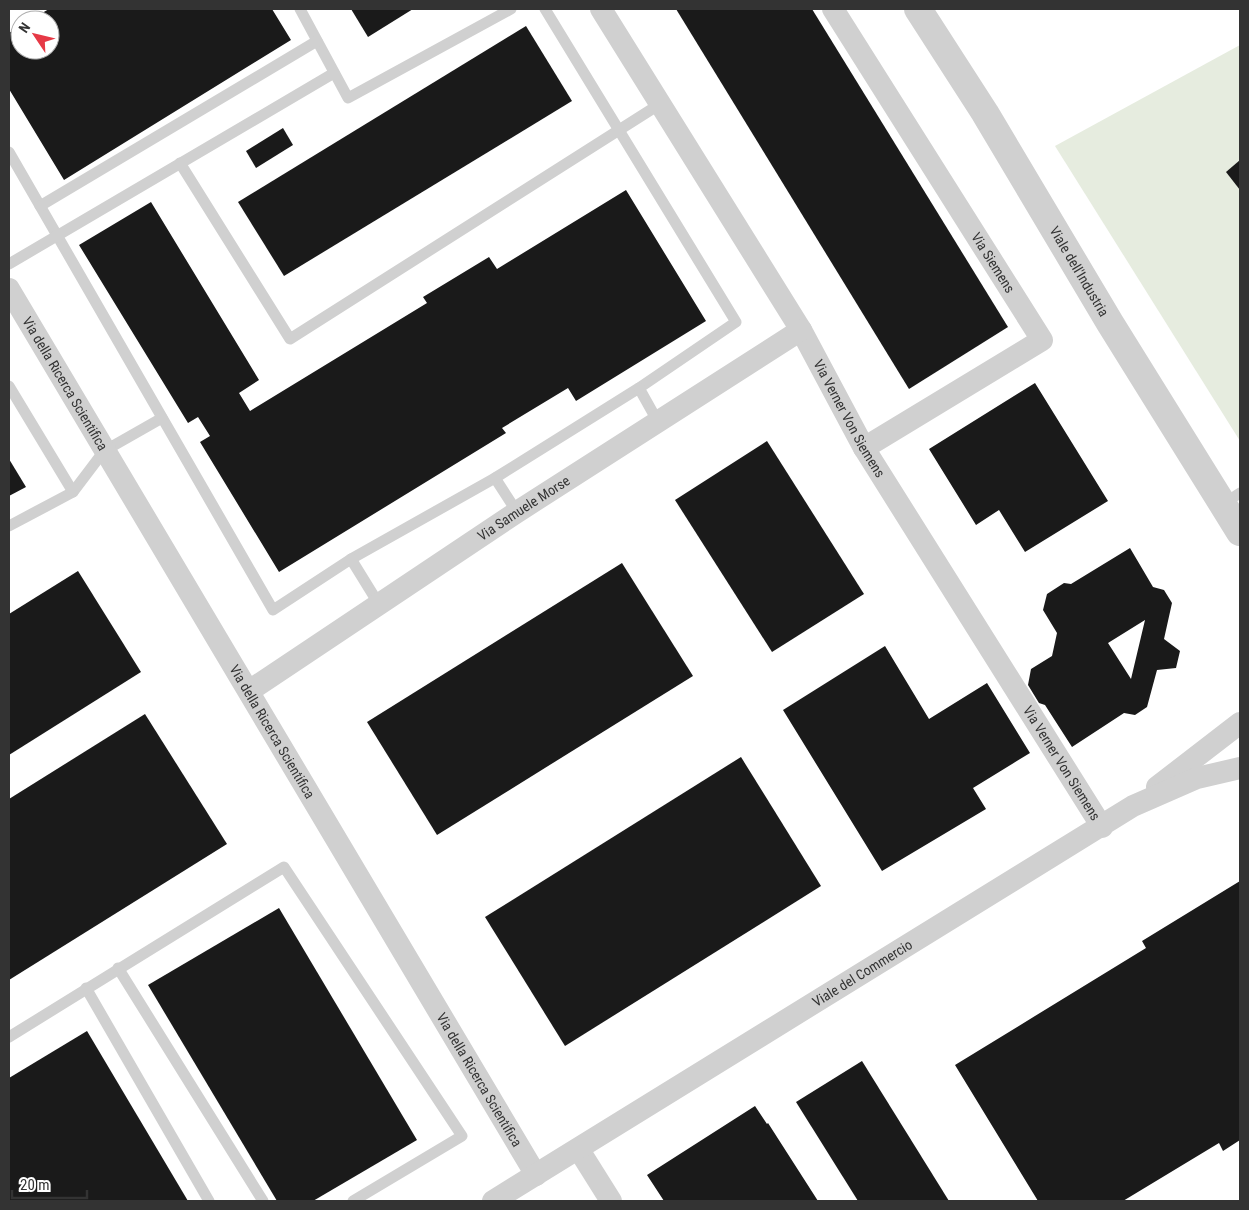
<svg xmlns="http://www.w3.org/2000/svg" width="1249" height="1210" viewBox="0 0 1249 1210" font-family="'Roboto Condensed',sans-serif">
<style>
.grass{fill:#e6ecdf}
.building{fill:#1a1a1a;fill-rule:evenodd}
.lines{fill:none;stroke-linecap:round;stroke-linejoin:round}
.service{stroke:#d0d0d0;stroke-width:11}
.minor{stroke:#d0d0d0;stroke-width:22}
.tertiary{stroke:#d0d0d0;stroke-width:28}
.labels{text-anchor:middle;stroke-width:5;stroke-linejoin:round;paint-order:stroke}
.street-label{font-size:14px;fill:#333;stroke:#fff}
</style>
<rect width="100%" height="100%" fill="#fff"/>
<!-- grass -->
<path class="grass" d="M 1240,45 L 1240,441 L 1055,146 Z"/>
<!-- building -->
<g class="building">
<path d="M 49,9 L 272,9 L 291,40 L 64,180 L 9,89 L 9,33 L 20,26 L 20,50 L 50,50 L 50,20 L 30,20 Z"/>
<path d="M 351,9 L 413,9 L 368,37 Z"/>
<path d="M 676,9 L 812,9 L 1008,327 L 909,389 Z"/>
<path d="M 526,26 L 572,101 L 284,276 L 238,202 Z"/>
<path d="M 283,128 L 293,145 L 256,168 L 246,151 Z"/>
<path d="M 1240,160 L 1240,190 L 1226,172 Z"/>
<path d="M 626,190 L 706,321 L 576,401 L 568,388 L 502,428 L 506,433 L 279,572 L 200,442 L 210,436 L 198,417 L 188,423 L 79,245 L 151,202 L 259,380 L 239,393 L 250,411 L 427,303 L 423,297 L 489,257 L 497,269 Z"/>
<path d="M 1035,383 L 1108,501 L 1025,552 L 999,510 L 976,525 L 929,449 Z"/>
<path d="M 767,441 L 864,594 L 772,652 L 675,500 Z"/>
<path d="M 9,459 L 26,487 L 9,496 Z"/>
<path d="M 1130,548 L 1153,587 L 1164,590 L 1172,603 L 1164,639 L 1180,651 L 1176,668 L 1157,670 L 1147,707 L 1135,715 L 1124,713 L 1072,747 L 1045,705 L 1039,703 L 1028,685 L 1031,669 L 1052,656 L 1057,633 L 1043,610 L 1047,594 L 1064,583 L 1071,584 ZM 1145,620 L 1131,679 L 1108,643 Z"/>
<path d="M 622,563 L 693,676 L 437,835 L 367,722 Z"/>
<path d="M 78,571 L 141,672 L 9,755 L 9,614 Z"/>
<path d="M 885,646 L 929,719 L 987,683 L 1030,753 L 973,788 L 986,809 L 882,871 L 783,710 Z"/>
<path d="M 145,714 L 227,844 L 9,980 L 9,799 Z"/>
<path d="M 741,757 L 821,886 L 565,1046 L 485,917 Z"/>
<path d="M 1240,881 L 1240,1140 L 1223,1151 L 1219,1143 L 1123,1201 L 1038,1201 L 955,1065 L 1146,948 L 1142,941 Z"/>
<path d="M 279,908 L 417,1140 L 313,1201 L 277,1201 L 148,985 Z"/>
<path d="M 87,1031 L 188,1201 L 10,1201 L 9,1199 L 9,1078 Z"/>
<path d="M 862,1061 L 949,1201 L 858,1201 L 796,1102 Z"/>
<path d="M 755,1106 L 767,1124 L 768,1123 L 818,1201 L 664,1201 L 647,1175 Z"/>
</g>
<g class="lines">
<!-- service -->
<g class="service">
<path d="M 300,9 L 348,98 L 511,9"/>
<path d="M 9,152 L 273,610 L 351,559 L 495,478 L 639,388 L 736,322 L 545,9"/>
<path d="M 180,163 L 290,339 L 660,104"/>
<path d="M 40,206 L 317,41"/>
<path d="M 9,264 L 334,73"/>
<path d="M 9,386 L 73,492"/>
<path d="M 639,388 L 658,422"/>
<path d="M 495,478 L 517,512"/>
<path d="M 1223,504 L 1240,493"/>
<path d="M 9,526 L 73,492 L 104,451 L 162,418"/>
<path d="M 351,559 L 380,606"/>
<path d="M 118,968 L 263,1201"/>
<path d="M 86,988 L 209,1201"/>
<path d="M 9,1037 L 284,867 L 462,1136 L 353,1201"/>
</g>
<!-- minor -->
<g class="minor">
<path id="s1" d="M 601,9 L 801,330 L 864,448 L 1102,827"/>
<path id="s2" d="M 833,9 L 1042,340 L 864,448"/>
<path id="s3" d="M 9,289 L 536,1175"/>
<path id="s4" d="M 249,691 L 517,512 L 801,330"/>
<path d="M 1157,787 L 1240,723"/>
<path d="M 579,1150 L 611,1201"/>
<path id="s5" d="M 493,1201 L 1133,806 L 1197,778 L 1240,768"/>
</g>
<!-- tertiary -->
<path class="tertiary" id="s6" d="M 918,9 L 985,113 L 1110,323 L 1240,532"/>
</g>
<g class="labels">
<!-- street labels -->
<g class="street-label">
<text dy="5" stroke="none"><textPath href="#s2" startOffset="300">Via Siemens</textPath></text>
<text dy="5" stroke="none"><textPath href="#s6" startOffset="308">Viale dell'Industria</textPath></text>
<text dy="5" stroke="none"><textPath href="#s3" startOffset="110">Via della Ricerca Scientifica</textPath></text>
<text dy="5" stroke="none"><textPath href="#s1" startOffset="479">Via Verner Von Siemens</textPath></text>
<text dy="5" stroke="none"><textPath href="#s4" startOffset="330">Via Samuele Morse</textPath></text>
<text dy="5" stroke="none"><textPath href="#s3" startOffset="515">Via della Ricerca Scientifica</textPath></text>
<text dy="5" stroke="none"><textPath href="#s1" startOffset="884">Via Verner Von Siemens</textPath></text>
<text dy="5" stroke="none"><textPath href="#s5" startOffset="434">Viale del Commercio</textPath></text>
<text dy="5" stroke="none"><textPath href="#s3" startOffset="920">Via della Ricerca Scientifica</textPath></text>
</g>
</g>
<!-- border -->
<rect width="1249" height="1210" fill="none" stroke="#333333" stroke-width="20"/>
<!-- north arrow -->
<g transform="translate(35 35) rotate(305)"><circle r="24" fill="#ffffff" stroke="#adadad"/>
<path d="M0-4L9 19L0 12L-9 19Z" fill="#e63946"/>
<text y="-8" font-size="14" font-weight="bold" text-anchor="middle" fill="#333333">N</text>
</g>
<!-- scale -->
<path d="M12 1190v8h75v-8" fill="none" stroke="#333333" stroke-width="2.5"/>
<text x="20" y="1190" font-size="15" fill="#333333" stroke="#ffffff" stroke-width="4" paint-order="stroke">20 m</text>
</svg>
